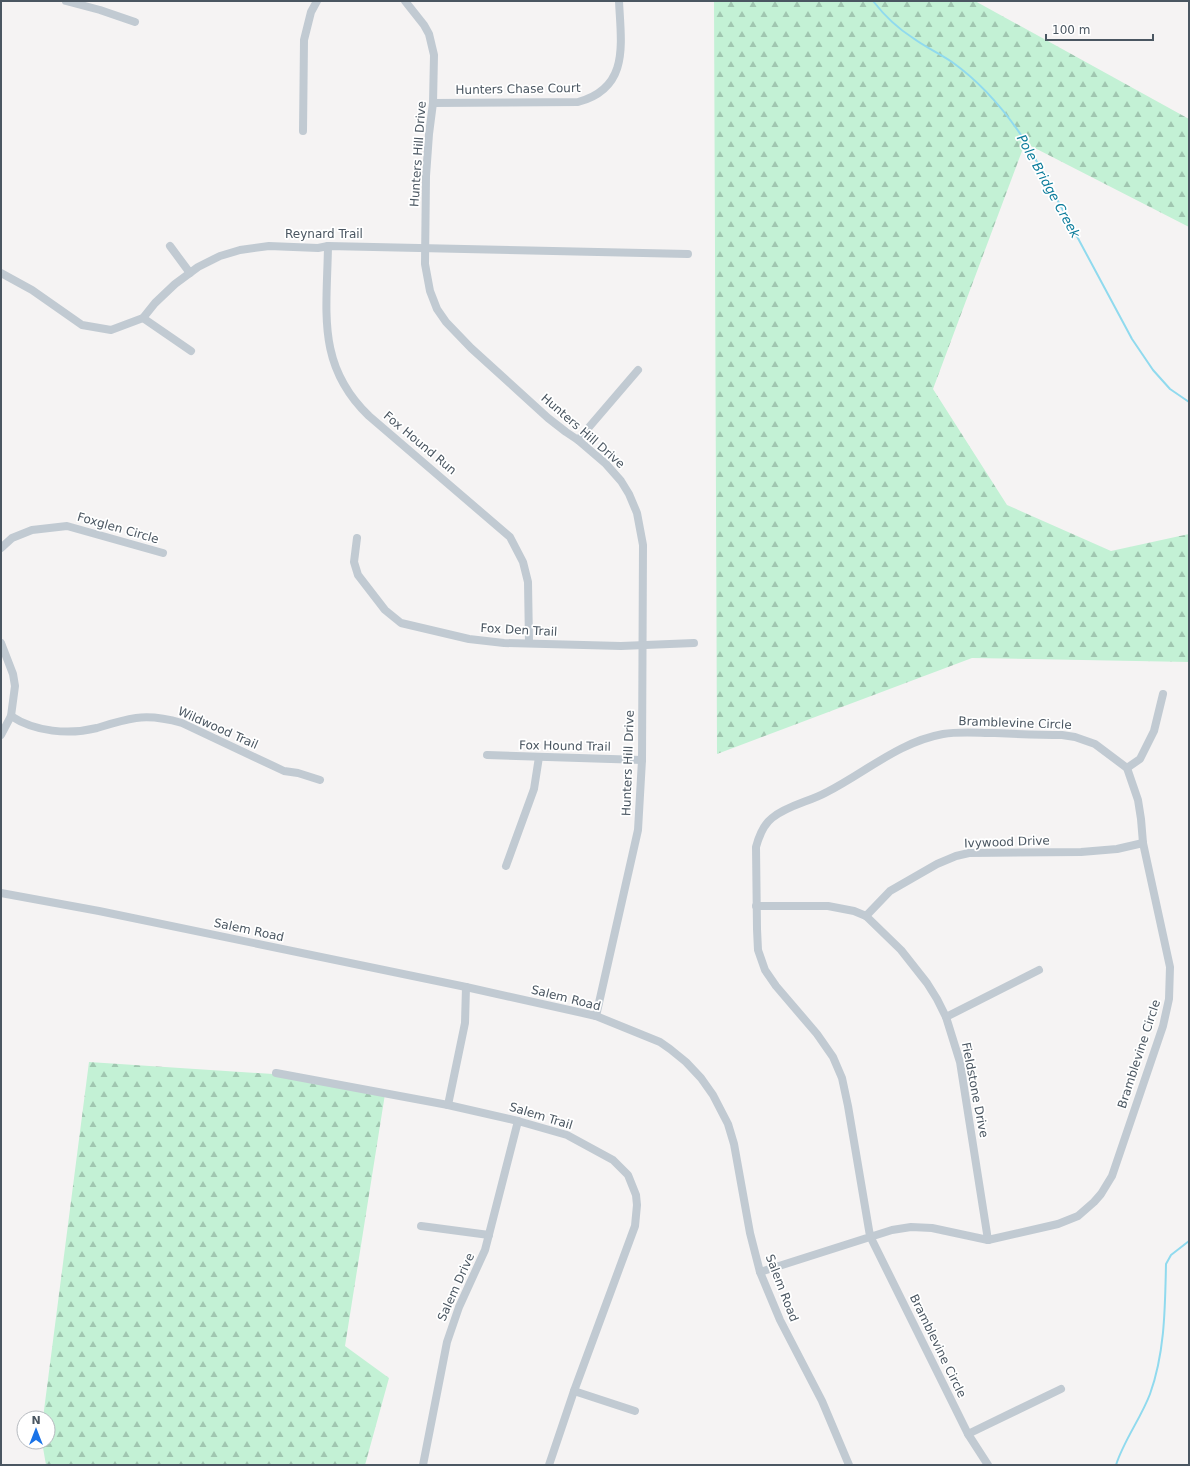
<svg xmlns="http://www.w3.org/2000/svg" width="1190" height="1466" viewBox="0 0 1190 1466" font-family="'DejaVu Sans',sans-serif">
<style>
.forest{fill:url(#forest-firs)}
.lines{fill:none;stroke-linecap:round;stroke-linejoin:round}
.stream{stroke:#90daee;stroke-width:2}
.minor{stroke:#c1cad2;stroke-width:8}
.labels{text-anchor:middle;stroke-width:3.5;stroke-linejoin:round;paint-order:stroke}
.street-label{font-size:12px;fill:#4a5661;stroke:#fff}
.water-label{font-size:13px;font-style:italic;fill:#0c7c9b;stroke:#fff}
</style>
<defs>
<pattern id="forest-firs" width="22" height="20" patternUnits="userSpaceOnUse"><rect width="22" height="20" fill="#c3f1d5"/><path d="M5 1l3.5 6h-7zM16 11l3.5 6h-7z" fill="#a0c6b0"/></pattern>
</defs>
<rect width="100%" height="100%" fill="#f5f3f3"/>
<!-- forest -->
<g class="forest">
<path d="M 714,1 L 975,1 L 1189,119 L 1189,227 L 1025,143 L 933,389 L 1007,505 L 1111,551 L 1189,534 L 1189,662 L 972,658 L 717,754 Z"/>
<path d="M 89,1062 L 273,1074 L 385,1094 L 345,1346 L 389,1378 L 365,1465 L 46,1465 L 42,1442 L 48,1442 L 48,1418 L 43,1418 Z"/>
</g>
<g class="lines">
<!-- stream -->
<g class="stream">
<path d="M 873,1 C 884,15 897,28 913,38 C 925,47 939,53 952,62 C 983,84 1008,114 1029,147 L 1132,339 L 1153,370 L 1170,389 L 1189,402"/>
<path d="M 1116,1465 C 1124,1440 1141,1418 1150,1394 C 1165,1352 1165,1308 1166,1264 L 1171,1255 L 1189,1241"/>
</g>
<!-- minor -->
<g class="minor">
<path d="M 66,1 L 100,10 L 135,22"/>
<path d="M 405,1 L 424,25 L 429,34 L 434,55 L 433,103 L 429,134 L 426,176 L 425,264 L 430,291 L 437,309 L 446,322 L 471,348 L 548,418 L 566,432 L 578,440 L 606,464 L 621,481 L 629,494 L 637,513 L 643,545 L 642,760 L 638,830 L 596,1016"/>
<path d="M 433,103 L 578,102 C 630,88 621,44 619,1"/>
<path d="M 303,131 L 304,40 L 311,12 L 317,1"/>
<path d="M 170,246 L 190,273"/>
<path d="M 328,246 C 327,312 316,365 369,416 L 510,537 L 523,562 L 528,582 L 529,643"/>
<path d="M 1,273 L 32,290 L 82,325 L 111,330 L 143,318 L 155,303 L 175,284 L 198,267 L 220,256 L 240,250 L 269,246 L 318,248 L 328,246 L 688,254"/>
<path d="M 143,318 L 191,351"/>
<path d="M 578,440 L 638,370"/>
<path d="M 357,538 L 354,562 L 358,575 L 385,610 L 401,623 L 469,639 L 504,643 L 621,646 L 694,643"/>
<path d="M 1,548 L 12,538 L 32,530 L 67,526 L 163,553"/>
<path d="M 1,643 L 13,674 L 15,686 L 11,716 L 1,735"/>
<path d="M 11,716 C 35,732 69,735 97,728 C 110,724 122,720 136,718 C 150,716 168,719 182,723 L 284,771 L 298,773 L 320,780"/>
<path d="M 487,755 L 642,760"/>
<path d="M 1127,768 L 1140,759 L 1154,731 L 1163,694"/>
<path d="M 506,866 L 534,789 L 539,757"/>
<path d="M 1,893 L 99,911 L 466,987 L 596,1016 L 660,1042 L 670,1049 L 686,1062 L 701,1078 L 713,1095 L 728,1124 L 734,1144 L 750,1233 L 760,1272 L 780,1320 L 822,1401 L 849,1465"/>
<path d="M 756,906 L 828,906 L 854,911 L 866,916 L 901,950 L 927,983 L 937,999 L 946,1017 L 960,1062 L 988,1240"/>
<path d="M 866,916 L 890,891 L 937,864 L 956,856 L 969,853 L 1081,852 L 1117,849 L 1143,843"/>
<path d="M 946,1017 L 1039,970"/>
<path d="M 276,1073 L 448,1105 L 518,1121 L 567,1135 L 613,1160 L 628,1175 L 636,1195 L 637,1205 L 635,1226 L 574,1391 L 549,1465"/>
<path d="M 448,1105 L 465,1023 L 466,987"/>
<path d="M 421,1226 L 489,1235"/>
<path d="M 760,1272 L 892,1230 L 911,1227 L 932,1228 L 988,1240 L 1058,1224 L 1078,1216 L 1094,1202 L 1101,1194 L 1112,1176 L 1163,1026 L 1169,999 L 1170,967 L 1143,843 L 1141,819 L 1138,800 L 1127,768 L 1095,744 L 1075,737 L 1062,735 C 1039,735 1017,734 995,733 C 978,733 960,731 943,734 C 899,742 866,772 827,792 C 809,802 788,805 772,818 C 763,825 759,836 756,847 L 757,929 L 758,950 L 765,970 L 776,986 L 817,1034 L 833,1057 L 842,1078 L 848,1106 L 870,1236 L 968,1434 L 988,1465"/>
<path d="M 574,1391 L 635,1411"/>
<path d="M 968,1434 L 1061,1389"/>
<path d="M 423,1465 L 447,1342 L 459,1307 L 485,1250 L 518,1121"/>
</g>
</g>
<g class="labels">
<!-- street labels -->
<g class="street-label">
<text transform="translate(518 89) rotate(-1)" y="4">Hunters Chase Court</text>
<text transform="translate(418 154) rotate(-86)" y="4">Hunters Hill Drive</text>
<text x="324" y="238">Reynard Trail</text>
<text transform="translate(583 431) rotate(41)" y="4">Hunters Hill Drive</text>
<text transform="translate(420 443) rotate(40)" y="4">Fox Hound Run</text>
<text transform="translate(118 528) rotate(16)" y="4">Foxglen Circle</text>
<text transform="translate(519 630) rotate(3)" y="4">Fox Den Trail</text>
<text transform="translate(1015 723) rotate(2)" y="4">Bramblevine Circle</text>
<text transform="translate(218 728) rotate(24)" y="4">Wildwood Trail</text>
<text transform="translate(565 746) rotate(1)" y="4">Fox Hound Trail</text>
<text transform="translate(628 763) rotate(-88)" y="4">Hunters Hill Drive</text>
<text transform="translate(1007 842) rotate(-2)" y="4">Ivywood Drive</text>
<text transform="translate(249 930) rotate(12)" y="4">Salem Road</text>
<text transform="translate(566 998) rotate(14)" y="4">Salem Road</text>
<text transform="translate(1139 1054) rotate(-72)" y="4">Bramblevine Circle</text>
<text transform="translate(975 1090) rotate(79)" y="4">Fieldstone Drive</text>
<text transform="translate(541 1116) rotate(17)" y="4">Salem Trail</text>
<text transform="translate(456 1287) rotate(-66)" y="4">Salem Drive</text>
<text transform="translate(782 1288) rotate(69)" y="4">Salem Road</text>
<text transform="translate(938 1346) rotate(64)" y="4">Bramblevine Circle</text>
</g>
<!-- water labels -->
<g class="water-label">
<text transform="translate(1049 186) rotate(61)" y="5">Pole Bridge Creek</text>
</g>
</g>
<!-- border -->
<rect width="1190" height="1466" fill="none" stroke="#4a5661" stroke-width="4"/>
<!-- north arrow -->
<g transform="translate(36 1430)"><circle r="19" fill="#ffffff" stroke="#b7bbc0"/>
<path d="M0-3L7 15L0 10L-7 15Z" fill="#1a73e8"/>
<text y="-6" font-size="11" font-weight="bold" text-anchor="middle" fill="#4a5661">N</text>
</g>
<!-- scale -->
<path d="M1046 34v6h107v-6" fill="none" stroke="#4a5661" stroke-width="2"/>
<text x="1052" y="34" font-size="12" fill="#4a5661" stroke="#ffffff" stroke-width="3" paint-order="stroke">100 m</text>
</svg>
